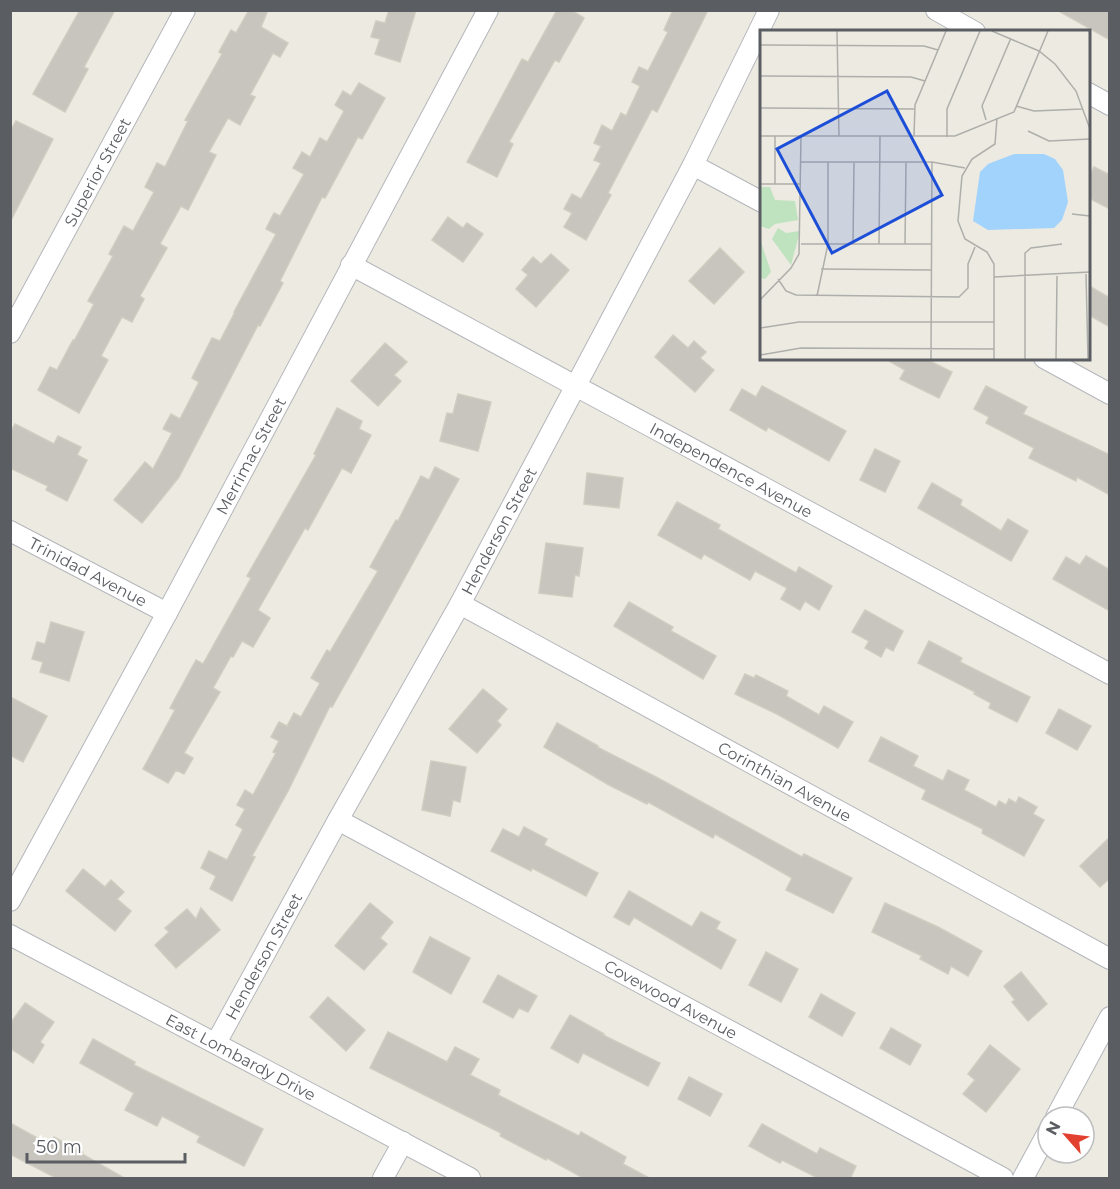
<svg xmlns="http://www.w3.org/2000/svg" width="1120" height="1189" viewBox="0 0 1120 1189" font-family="Montserrat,sans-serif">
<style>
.building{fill:#c8c4be;stroke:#d1ccc0;stroke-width:1.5}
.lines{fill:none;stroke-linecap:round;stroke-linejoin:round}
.minor-casing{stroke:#b4b7bb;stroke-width:22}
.minor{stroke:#fff;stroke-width:20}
.labels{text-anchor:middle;stroke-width:4.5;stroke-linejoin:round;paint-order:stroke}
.street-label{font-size:16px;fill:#5a5d62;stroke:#fff}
.inset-road{fill:none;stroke:#aeaeaa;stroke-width:1.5}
.view{fill:#1d4ed8;fill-opacity:0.15;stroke:#1d4ed8;stroke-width:3}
.inset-edge{fill:none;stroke:#5a5d62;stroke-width:3}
</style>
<rect width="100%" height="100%" fill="#eceae1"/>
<!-- building -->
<g class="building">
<path d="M 80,10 L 115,10 L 84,67 L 88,69 L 65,112 L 33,94 Z"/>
<path d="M 249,10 L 268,10 L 261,27 L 288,43 L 280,57 L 273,53 L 250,95 L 255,97 L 240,125 L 228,118 L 209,152 L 216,155 L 188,210 L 181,206 L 160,244 L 167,248 L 140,296 L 144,299 L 132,322 L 122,317 L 101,356 L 108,360 L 79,413 L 38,390 L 50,367 L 57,370 L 73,340 L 74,341 L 94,304 L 88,301 L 113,256 L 109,254 L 124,226 L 133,231 L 154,192 L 145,187 L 157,163 L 165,167 L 188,121 L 185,120 L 222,54 L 219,52 L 231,30 L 236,33 Z"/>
<path d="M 389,10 L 416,10 L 400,62 L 375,54 L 380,39 L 371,37 L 376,21 L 385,23 Z"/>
<path d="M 557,10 L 571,10 L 584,18 L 559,62 L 555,60 L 509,142 L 513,144 L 497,177 L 467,162 L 522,59 L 528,62 Z"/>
<path d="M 673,10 L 708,10 L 657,112 L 652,109 L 608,193 L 611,195 L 586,240 L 564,227 L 572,213 L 564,209 L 572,194 L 581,199 L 601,163 L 594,160 L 601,146 L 594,143 L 602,125 L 612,131 L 621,113 L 626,116 L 640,86 L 632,82 L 639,67 L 648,71 L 668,32 L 664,30 Z"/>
<path d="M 1057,10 L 1110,10 L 1110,40 Z"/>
<path d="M 359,83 L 385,98 L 362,139 L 358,137 L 325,198 L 322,197 L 280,281 L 283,283 L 260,326 L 258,325 L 179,477 L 142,523 L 114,500 L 145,462 L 153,469 L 172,433 L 163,429 L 171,414 L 180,419 L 199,382 L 192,378 L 212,338 L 220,341 L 235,312 L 234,312 L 276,234 L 266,229 L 274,213 L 280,216 L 304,174 L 293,168 L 302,152 L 310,157 L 320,138 L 327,142 L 344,111 L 335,105 L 343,91 L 351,96 Z"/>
<path d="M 16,121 L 53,139 L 10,222 L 10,132 Z"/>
<path d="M 1094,167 L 1110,175 L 1110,209 L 1089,198 L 1089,177 Z"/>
<path d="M 448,217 L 463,228 L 467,223 L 483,234 L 463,262 L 432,240 Z"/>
<path d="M 720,248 L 744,272 L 714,304 L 689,281 Z"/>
<path d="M 551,254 L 569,270 L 536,307 L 516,289 L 528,275 L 522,270 L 533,257 L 541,264 Z"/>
<path d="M 1089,286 L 1110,298 L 1110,327 L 1089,315 Z"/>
<path d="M 673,335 L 688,348 L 694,341 L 706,352 L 700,358 L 714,370 L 695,392 L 655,357 Z"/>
<path d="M 385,343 L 407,362 L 394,375 L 401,381 L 378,406 L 351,381 Z"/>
<path d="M 884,358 L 924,358 L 952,372 L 939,398 L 900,379 L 905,370 Z"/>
<path d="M 762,386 L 846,431 L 829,461 L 768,427 L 766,431 L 730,410 L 742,389 L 756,397 Z"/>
<path d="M 986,386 L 1027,407 L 1023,414 L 1110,455 L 1110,495 L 1077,477 L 1076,481 L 1029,458 L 1034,448 L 986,423 L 989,417 L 974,409 Z"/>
<path d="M 458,394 L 491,402 L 478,451 L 440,441 L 447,413 L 453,414 Z"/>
<path d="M 337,408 L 362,421 L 359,429 L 371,435 L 351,473 L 342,468 L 308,530 L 305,528 L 258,610 L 270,618 L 253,647 L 242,641 L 233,657 L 231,656 L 213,688 L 220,692 L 184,753 L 193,758 L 184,774 L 176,770 L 168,783 L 143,769 L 175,710 L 170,708 L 196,660 L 203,664 L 251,578 L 247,576 L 316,455 L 314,454 Z"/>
<path d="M 15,424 L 54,444 L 58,436 L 81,447 L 77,455 L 87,460 L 67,501 L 46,490 L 48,486 L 10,468 L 10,433 Z"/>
<path d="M 875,449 L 900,461 L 885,492 L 860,480 Z"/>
<path d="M 435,467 L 459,479 L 392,601 L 332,707 L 330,706 L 288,791 L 252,856 L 255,857 L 232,901 L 210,889 L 216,876 L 201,868 L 209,851 L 227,860 L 243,829 L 236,825 L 245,809 L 237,805 L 245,790 L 253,795 L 276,753 L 273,752 L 279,741 L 271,737 L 279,722 L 287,726 L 294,713 L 301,717 L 320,683 L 311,678 L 327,650 L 330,652 L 378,571 L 370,567 L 396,520 L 398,521 L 421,476 L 429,480 Z"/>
<path d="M 587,473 L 623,478 L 619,508 L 584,504 Z"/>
<path d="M 932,483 L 962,500 L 960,505 L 1001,531 L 1008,519 L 1028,531 L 1011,561 L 918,508 Z"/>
<path d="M 677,502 L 720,525 L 718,529 L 796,573 L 799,567 L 832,586 L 819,610 L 805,601 L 800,610 L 781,599 L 787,588 L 755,571 L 750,580 L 704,554 L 701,559 L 658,535 Z"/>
<path d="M 546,543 L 583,548 L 579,576 L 575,575 L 572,597 L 539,593 Z"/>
<path d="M 1086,556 L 1110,570 L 1110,611 L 1053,579 L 1066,557 L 1080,565 Z"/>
<path d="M 629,602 L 673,627 L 671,631 L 716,656 L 703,679 L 614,626 Z"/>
<path d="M 865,610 L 903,631 L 893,651 L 886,647 L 881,657 L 865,648 L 869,641 L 852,632 Z"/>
<path d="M 51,622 L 84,632 L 69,681 L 40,672 L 43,662 L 32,659 L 37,642 L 45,644 Z"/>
<path d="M 929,641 L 962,658 L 960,662 L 1030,697 L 1017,722 L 989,708 L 991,703 L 974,694 L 975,692 L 918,663 Z"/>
<path d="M 745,674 L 754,678 L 756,675 L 788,691 L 786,696 L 819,715 L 824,706 L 853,722 L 838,748 L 777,714 L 735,694 Z"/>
<path d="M 483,689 L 507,709 L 497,721 L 501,725 L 477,753 L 449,729 Z"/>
<path d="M 10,697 L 47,716 L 23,762 L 10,755 Z"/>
<path d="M 1059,709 L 1091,726 L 1077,750 L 1046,733 Z"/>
<path d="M 557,723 L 598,746 L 597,747 L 656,777 L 802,857 L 804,854 L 852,878 L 833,913 L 786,890 L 792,878 L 715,834 L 713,838 L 648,802 L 647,804 L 609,785 L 544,747 Z"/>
<path d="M 881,737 L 918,756 L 913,766 L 943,781 L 948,770 L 969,780 L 964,790 L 996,807 L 999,801 L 1006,805 L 1009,799 L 1016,803 L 1019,797 L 1037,807 L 1033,814 L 1044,820 L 1024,856 L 982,833 L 983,829 L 922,799 L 926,790 L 869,761 Z"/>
<path d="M 431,761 L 466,767 L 460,802 L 453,800 L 450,816 L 422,810 Z"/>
<path d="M 524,827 L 547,839 L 544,845 L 598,873 L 586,896 L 532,868 L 531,871 L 491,851 L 503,829 L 519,837 Z"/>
<path d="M 1110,837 L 1110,878 L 1100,887 L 1080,866 Z"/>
<path d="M 83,869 L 105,887 L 111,880 L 124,892 L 117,899 L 131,911 L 115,931 L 66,891 Z"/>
<path d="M 629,891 L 692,927 L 701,912 L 720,922 L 716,929 L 736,940 L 721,969 L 634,917 L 629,925 L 614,917 Z"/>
<path d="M 370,903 L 393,922 L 380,938 L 387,944 L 364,970 L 335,946 Z"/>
<path d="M 885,903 L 938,927 L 982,951 L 968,976 L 951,966 L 948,974 L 920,959 L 922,956 L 872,932 Z"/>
<path d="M 201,908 L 220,930 L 176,968 L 155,945 L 169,932 L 165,928 L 187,909 L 196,919 Z"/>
<path d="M 430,937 L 470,958 L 451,994 L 413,972 Z"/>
<path d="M 766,952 L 798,969 L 781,1002 L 749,985 Z"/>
<path d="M 1021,972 L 1047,1004 L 1028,1021 L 1012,1002 L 1015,1000 L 1004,986 Z"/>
<path d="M 498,975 L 537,996 L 528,1012 L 519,1008 L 513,1018 L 483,1002 Z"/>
<path d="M 821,994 L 855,1013 L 842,1036 L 809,1017 Z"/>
<path d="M 328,997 L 365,1030 L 346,1051 L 310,1017 Z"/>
<path d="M 25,1003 L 54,1022 L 40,1042 L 44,1045 L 33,1063 L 10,1048 L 10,1024 Z"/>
<path d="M 570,1015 L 604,1034 L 603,1035 L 660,1063 L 648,1086 L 583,1053 L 578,1063 L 551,1048 Z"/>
<path d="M 891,1028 L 921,1045 L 910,1065 L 880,1048 Z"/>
<path d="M 388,1032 L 447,1062 L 455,1047 L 479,1059 L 470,1075 L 500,1090 L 498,1095 L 579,1136 L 581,1132 L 626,1157 L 623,1164 L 651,1179 L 585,1179 L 547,1158 L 546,1160 L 500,1136 L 501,1133 L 370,1068 Z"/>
<path d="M 93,1039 L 135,1062 L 134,1065 L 263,1129 L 244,1166 L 197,1142 L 200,1136 L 162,1116 L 157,1126 L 125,1110 L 134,1093 L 80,1063 Z"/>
<path d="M 990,1045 L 1020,1069 L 986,1112 L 963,1094 L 975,1080 L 968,1074 Z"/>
<path d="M 689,1077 L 722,1094 L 710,1116 L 678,1099 Z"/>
<path d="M 10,1123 L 50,1145 L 54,1137 L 83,1152 L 82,1154 L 126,1179 L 58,1179 L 10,1154 Z"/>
<path d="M 762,1124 L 817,1154 L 820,1148 L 856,1166 L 850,1179 L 820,1179 L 782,1160 L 780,1163 L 749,1146 Z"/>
</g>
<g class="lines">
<!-- minor casing -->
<g class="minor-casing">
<g id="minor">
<path d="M 936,10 L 975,32"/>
<path d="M 1088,93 L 1110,105"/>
<path d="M 693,165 L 762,202"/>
<path id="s1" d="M 351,265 L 1110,674"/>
<path id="s2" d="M 10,333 L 185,10"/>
<path d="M 1044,358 L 1110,394"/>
<path id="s3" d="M 10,531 L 167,613"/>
<path id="s4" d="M 460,604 L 1110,959"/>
<path id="s5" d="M 338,820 L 1003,1178"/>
<path id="s6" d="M 10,901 L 167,613 L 488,10"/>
<path id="s7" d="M 10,935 L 470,1178"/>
<path id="s8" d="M 216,1043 L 338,820 L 460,604 L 693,165 L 769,10"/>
<path d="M 1056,1117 L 1110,1017"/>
<path d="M 383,1178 L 403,1142"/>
<path d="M 1023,1178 L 1048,1132"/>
</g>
</g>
<!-- minor -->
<use href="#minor" class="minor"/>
</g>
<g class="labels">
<!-- street labels -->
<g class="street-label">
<text dy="6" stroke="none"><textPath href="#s2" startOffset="183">Superior Street</textPath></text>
<text dy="6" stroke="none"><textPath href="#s6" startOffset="506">Merrimac Street</textPath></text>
<text dy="6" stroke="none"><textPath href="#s1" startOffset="432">Independence Avenue</textPath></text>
<text dy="6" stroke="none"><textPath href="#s8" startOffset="585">Henderson Street</textPath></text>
<text dy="6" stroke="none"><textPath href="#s3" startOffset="88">Trinidad Avenue</textPath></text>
<text dy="6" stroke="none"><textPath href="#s4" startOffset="370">Corinthian Avenue</textPath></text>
<text dy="6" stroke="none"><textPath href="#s8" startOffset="99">Henderson Street</textPath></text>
<text dy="6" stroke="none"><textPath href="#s5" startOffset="378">Covewood Avenue</textPath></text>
<text dy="6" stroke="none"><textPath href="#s7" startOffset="261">East Lombardy Drive</textPath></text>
</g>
</g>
<!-- overview -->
<g transform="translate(760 30)">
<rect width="330" height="330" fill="#eceae1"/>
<path d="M 0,157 L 10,157 L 15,170 L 35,171 L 38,190 L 15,194 L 9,199 L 0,196 ZM 0,209 L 11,242 L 5,249 L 0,248 Z" fill="#bee3be"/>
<path d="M 18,198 L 26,203 L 40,201 L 31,235 L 12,209 Z" fill="#bee3be"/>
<path d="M 254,124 L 284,124 L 295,129 L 303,140 L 308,172 L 302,190 L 294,198 L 228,200 L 213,191 L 220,142 L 228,134 Z" fill="#a1d3fc"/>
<path class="inset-road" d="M 77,1 L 79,106M 232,1 L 279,21 L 295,34 L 316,61 L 330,99M 0,15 L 164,16 L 178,20M 0,46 L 151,47 L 165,51M 256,76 L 274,81 L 322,79M 0,78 L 154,79M 226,90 L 222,76 L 251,8M 268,101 L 289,111 L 330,109M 0,106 L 195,106 L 254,82 L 288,1M 154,106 L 155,75 L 186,1M 187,107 L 187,79 L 220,1M 41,132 L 172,132 L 205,138M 0,154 L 41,154M 15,154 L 15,106M 312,184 L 330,186M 41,214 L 172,214M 93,214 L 94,133M 119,214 L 120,106M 145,214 L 146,133M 61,239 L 172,240M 326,244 L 328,329M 234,247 L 330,242M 18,249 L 26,261 L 36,265 L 199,267 L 208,258 L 208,234 L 215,217M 57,266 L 68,214 L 68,132M 0,270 L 31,238 L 39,224 L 41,106M 0,298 L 39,292 L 234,292M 0,325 L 41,318 L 234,319M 171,329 L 172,132M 234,329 L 234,234 L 227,222 L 205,209 L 198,191 L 202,146 L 212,129 L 235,114 L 237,88M 265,329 L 265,223 L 271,218 L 302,214M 296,329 L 297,246"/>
<path class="view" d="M 127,61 L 182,165 L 72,223 L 17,119 Z"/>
<rect width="330" height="330" class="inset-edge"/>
</g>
<!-- border -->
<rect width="1120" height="1189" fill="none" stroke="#5a5d62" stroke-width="24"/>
<!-- north arrow -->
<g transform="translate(1066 1135) rotate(298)"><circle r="28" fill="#ffffff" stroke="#bdbec0" stroke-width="1.5"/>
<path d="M0-4.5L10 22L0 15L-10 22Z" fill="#e34130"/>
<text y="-9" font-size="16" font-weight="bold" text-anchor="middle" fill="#5a5d62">N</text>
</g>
<!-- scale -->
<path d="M27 1153v9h158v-9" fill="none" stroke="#5a5d62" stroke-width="3"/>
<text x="36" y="1153" font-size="18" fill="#5a5d62" stroke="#ffffff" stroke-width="4.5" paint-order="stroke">50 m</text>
</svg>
